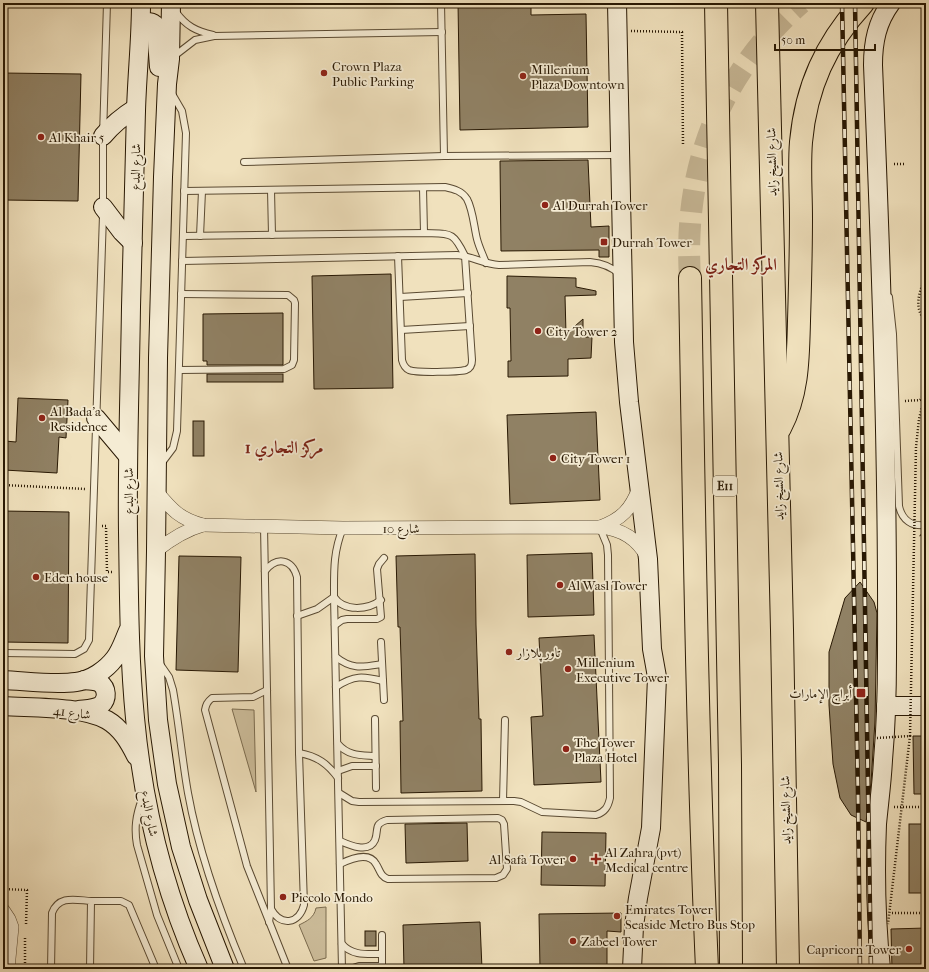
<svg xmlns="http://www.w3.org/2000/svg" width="929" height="972" viewBox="0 0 929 972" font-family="'IM FELL French Canon',Amiri,serif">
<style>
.green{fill:#cebf9d;stroke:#7b6c50}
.building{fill:#908164;stroke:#281803}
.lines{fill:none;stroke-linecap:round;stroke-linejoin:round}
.highway-tunnel{stroke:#c8b998;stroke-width:22;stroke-dasharray:22 11;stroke-linecap:butt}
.lane-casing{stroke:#5a4a32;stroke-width:8}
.street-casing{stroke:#5a4a32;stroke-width:14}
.secondary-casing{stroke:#281803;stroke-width:20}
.highway-casing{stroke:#281803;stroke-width:24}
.path{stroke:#281803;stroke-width:2.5;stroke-dasharray:1 2;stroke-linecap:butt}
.lane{stroke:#f5ecd4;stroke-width:6}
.street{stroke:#f5ecd4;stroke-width:13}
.secondary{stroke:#f5ecd4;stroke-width:18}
.highway{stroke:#f0e1bd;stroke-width:22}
.rail-casing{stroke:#281803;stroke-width:4.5}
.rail{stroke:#f5ecd4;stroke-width:3;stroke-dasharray:9;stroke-linecap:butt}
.path-bridge{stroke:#281803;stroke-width:2.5;stroke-dasharray:1 2;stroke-linecap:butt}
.poi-dot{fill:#8f2418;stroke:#f5ecd4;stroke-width:1.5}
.labels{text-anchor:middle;stroke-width:3.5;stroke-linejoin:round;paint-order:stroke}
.shield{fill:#f5ecd4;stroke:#665842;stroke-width:1}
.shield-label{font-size:12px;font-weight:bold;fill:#281803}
.poi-label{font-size:13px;fill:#281803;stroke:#f5ecd4;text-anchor:start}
.street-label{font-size:13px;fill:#281803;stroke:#f5ecd4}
.district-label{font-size:17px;font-weight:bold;fill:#7a1f14;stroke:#f5ecd4}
</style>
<rect width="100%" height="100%" fill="#f0e1bd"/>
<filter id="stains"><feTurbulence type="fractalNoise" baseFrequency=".005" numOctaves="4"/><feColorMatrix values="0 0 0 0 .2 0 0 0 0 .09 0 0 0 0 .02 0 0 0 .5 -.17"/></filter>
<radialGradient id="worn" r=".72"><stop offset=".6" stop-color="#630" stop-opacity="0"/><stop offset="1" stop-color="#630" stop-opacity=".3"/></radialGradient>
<!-- green -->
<g class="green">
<path d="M 232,709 L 254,710 L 256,792 Z"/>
<path d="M 326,907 L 326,958 L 314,961 L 299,925 C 307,921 314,918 316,908 Z"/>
</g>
<!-- building -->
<g class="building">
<path d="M 458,3 L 531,3 L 531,15 L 586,14 L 588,127 L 460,130 Z"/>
<path d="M 3,73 L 81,74 L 78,201 L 3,200 Z"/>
<path d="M 588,160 L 591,227 L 609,226 L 609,257 L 599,257 L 599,250 L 501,251 L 500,161 Z"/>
<path d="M 391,274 L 393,388 L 314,389 L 312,276 Z"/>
<path d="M 507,276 L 576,278 L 576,287 L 596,291 L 596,295 L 565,296 L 566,334 L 583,319 L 583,337 L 592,337 L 591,358 L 568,359 L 568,376 L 508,377 L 508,361 L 511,361 L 510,308 L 507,308 Z"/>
<path d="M 283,313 L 283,365 L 207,365 L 207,361 L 203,361 L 203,314 Z"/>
<rect x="207" y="374" width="76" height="8"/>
<path d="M 18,398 L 68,400 L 66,438 L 59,437 L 57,473 L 4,470 L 5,441 L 16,442 Z"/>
<path d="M 596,412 L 600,500 L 510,504 L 507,415 Z"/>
<rect x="193" y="421" width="11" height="35"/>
<path d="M 3,511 L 69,512 L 68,643 L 3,642 Z"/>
<path d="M 592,553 L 594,615 L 528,617 L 527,555 Z"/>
<path d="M 475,554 L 476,625 L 479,719 L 481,719 L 482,791 L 401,793 L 400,721 L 403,721 L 400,627 L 398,627 L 396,556 Z"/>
<path d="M 179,556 L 241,557 L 238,672 L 176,670 Z"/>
<path d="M 860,582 L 874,602 L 877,613 L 875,721 L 871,783 L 866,822 L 851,815 L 840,798 L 833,764 L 829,705 L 829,652 L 845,598 Z"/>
<path d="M 594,635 L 601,782 L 534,785 L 531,717 L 543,716 L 539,638 Z"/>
<path d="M 913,736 L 926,736 L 926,794 L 914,794 Z"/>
<path d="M 467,823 L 468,861 L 406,863 L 405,824 Z"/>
<rect x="909" y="824" width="17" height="69"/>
<path d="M 542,832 L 606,833 L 605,886 L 541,885 Z"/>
<path d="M 621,913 L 621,932 L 607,931 L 607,969 L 540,969 L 539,914 Z"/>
<path d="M 480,922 L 482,969 L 404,969 L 403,925 Z"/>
<path d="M 926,928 L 926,969 L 892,969 L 891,929 Z"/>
<rect x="365" y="931" width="11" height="15"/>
</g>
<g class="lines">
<!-- highway-tunnel -->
<path class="highway-tunnel" d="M 690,278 C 683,169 718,76 801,3"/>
<!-- lane casing -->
<g class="lane-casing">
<g id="lane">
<path d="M 441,3 L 444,156"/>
<path d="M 176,12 C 186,26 196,31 213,35"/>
<path d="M 173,57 L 195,40 L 214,36 L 442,32"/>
<path d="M 244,162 L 444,156 L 618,155"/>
<path d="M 423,188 L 424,233"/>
<path d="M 271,190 L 272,235"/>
<path d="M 184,191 L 445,187 C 454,189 462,191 467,199 C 473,210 474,227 477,239 C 479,247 483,255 486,263"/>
<path d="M 103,206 L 103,136 L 107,3"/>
<path d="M 183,236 L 424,233 C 451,234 453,231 465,256 L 472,360 C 472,365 471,368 466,370 C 458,372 416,373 409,370 C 405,368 403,364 402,360 L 398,256"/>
<path d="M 200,236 L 202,191"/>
<path d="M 182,261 L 457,255 C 471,256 484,264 499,265 L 590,262 C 601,263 611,266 619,274"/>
<path d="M 400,297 L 468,293"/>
<path d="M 889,297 L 893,334 L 899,506 C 902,520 912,527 926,525"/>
<path d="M 401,330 L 470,326"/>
<path d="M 179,370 L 284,369 L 292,365 L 294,360 L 295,303 L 294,300 L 288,295 L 181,294"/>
<path d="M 161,464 L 173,448 L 177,431 L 186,133 L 182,111 L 171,92"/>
<path d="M 264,526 L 271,909 L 269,922"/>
<path d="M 265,571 C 277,556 292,559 297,577 L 299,753 L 304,905 C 299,924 281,927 271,909"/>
<path d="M 297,616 L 317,609 L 334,597 C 344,612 368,610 381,600"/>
<path d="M 335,625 L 342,620 L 347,619 L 377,619 L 381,617 L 377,569 L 379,564 L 384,558"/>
<path d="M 381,642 L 384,700"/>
<path d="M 3,653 L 75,654 L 84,649 L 89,640 L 103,215"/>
<path d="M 336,657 C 352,670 363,667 382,664"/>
<path d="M 160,664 L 169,677 L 173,690 C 179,724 182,759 188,793 C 199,854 220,912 244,969"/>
<path d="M 336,687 C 354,675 363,676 383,681"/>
<path d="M 267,690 L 253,697 L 212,698 C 207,702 206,705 205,710 L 247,866 L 288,969"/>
<path d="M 375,719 L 376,788"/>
<path d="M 338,744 C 348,756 361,755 375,756"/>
<path d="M 299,753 C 317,756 328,764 338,778"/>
<path d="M 338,771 L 352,766 L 376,766"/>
<path d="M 339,793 L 352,801 L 359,802 L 514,801 L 521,802 L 542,812 L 596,815 C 605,812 608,807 610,798 L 608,555 L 607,545 L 600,528"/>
<path d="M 142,799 C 136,815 134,828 137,845 L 157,915 L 179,969"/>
<path d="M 503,801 L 505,720"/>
<path d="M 340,841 C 349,845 369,854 375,840 C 379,830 373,824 387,820 L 498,818 L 502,820 L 504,824 L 507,869 L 503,875 L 496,878 L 388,879 C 380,876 380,870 376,864 C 369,851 350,859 340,864"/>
<path d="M 91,901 L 121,901 L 129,905 L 156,969"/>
<path d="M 382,935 L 382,969"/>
<path d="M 342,944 C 352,956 367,954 382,954"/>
<path d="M 51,969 L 52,913 C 59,895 75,900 91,901 L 90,969"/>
<path d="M 342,969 L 334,597 C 334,572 333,552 343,528"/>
<path d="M 350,969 L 359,966 L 382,966"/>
</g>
</g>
<!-- street casing -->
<g class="street-casing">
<g id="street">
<path d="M 157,492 C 172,510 180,519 203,525 L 343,528 L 600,527 C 621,529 637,538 647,557"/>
<path d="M 600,527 C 622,519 631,509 639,488"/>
<path d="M 156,551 C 171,539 185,530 203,525"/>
<path d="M 3,910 L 9,919 L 12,927 L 8,969"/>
</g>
</g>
<!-- secondary casing -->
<g class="secondary-casing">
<g id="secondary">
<path d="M 141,3 C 141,39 137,75 136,111 C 134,176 133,241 131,307 C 130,382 127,457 128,532 C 129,594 129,657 135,718 C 143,804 164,890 199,969"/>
<path d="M 171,3 L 170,59 L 167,84 L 163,177 L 158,358 L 156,551 L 154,656 L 158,720 L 167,784 L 181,847 L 198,900 L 225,969"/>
<path d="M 617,3 L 624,342 L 629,402 L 648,559 L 652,649 L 657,677 L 651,828 L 638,898 L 634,926 L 632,969"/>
<path d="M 141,23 C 147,22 152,21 156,26 L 159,67"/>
<path d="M 103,136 C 113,124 123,116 136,108"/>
<path d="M 103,207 L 122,232 L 133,243"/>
<path d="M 96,418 L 128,456"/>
<path d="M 3,680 C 26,681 54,685 76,682 C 91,680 106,670 115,658 C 121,650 124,640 128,631"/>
<path d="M 3,706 C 32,708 83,706 107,720 C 121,728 129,742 136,756"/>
<path d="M 886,706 L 926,706"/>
<path d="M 79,710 C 86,709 95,709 101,705 C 108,699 107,688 100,683 C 95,680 89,681 84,680"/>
<path d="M 881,969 C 876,921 875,872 877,824 C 879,803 882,781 883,760 C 886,726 887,691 887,656 C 888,459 881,262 873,65 C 873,42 877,22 891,3"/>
</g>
</g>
<!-- highway casing -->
<g class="highway-casing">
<g id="highway">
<path d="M 716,3 L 730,765 L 731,969"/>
<path d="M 767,3 L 782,630 L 788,969"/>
<path d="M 690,278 C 694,508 697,739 707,969"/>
<path d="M 780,428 C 798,394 798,359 799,321 C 800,287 801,252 801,218 C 801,193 799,167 801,142 C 806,87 826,43 863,3"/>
</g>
</g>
<!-- path -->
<g class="path">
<path d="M 631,31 L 682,32 L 683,146"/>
<path d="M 894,164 L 905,164"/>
<path d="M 926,277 C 919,291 913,309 926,321"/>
<path d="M 926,344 L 925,359 L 926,367"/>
<path d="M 905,401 L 920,400 L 926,392"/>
<path d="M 3,485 L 86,489"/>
<path d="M 102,526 L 106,526 L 107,572 L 114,572"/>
<path d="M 920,535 L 926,540"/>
<path d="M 894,807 L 926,807"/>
<path d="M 3,889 L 27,890 L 26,925"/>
<path d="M 892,913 L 926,913"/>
<path d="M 25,969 L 25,938"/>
</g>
<!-- lane -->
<use href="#lane" class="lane"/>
<!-- street -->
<use href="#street" class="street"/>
<!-- secondary -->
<use href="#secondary" class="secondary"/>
<!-- highway -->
<use href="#highway" class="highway"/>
<!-- rail casing -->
<g class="rail-casing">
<g id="rail">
<path d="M 842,3 L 858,794 L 860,969"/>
<path d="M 855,3 L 871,969"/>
</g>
</g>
<!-- rail -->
<use href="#rail" class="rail"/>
<!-- path-bridge -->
<g class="path-bridge">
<path d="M 910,736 L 916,447 L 919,419 L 926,391"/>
<path d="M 877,738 L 910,736 L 888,924"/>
</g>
</g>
<!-- markers -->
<g class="poi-dot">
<circle cx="324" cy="73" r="4"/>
<circle cx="523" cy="76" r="4"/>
<circle cx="41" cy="137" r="4"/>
<circle cx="545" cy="205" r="4"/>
<rect x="600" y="238" width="8" height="8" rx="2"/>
<circle cx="538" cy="331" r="4"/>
<circle cx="42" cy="418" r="4"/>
<circle cx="553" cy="458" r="4"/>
<circle cx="36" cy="577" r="4"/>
<circle cx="560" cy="585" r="4"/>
<circle cx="509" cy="652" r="4"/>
<circle cx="568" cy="669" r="4"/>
<rect x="856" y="688" width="10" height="10" rx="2"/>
<circle cx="566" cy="749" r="4"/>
<circle cx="573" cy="859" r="4"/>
<path d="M594 853h4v4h4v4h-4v4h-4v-4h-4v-4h4z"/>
<circle cx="283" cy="897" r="4"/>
<circle cx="617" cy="916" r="4"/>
<circle cx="573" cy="941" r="4"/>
<circle cx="909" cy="949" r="4"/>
</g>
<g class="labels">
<!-- shield labels -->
<rect class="shield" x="713" y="476" width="24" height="20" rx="3"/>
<g class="shield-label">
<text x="725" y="490">E11</text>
</g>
<!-- poi labels -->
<g class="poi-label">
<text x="332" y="71">Crown Plaza<tspan x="332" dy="15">Public Parking</tspan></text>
<text x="531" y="74">Millenium<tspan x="531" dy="15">Plaza Downtown</tspan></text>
<text x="49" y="142">Al Khair 5</text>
<text x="553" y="210">Al Durrah Tower</text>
<text x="612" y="247">Durrah Tower</text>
<text x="546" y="336">City Tower 2</text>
<text x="50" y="416">Al Bada'a<tspan x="50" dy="15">Residence</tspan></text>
<text x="561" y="463">City Tower 1</text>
<text x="44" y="582">Eden house</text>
<text x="568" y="590">Al Wasl Tower</text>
<text x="517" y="657">تاور پلازار</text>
<text x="576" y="667">Millenium<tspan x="576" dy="15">Executive Tower</tspan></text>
<text x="852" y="698" text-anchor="end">أبراج الإمارات</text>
<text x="574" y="747">The Tower<tspan x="574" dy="15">Plaza Hotel</tspan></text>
<text x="605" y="857">Al Zahra (pvt)<tspan x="605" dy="15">Medical centre</tspan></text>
<text x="565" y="864" text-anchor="end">Al Safa Tower</text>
<text x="291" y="902">Piccolo Mondo</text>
<text x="625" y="914">Emirates Tower<tspan x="625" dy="15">Seaside Metro Bus Stop</tspan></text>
<text x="581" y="946">Zabeel Tower</text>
<text x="901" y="954" text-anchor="end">Capricorn Tower</text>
</g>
<!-- street labels -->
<g class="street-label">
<text transform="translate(771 162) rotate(-91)" y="5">شارع الشيخ زايد</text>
<text transform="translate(135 167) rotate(-89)" y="5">شارع البدع</text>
<text transform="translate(778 486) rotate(-91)" y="5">شارع الشيخ زايد</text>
<text transform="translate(128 491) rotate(-90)" y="5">شارع البدع</text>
<text x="401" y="533">شارع 10</text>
<text transform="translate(72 712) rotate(7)" y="5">شارع 41</text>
<text transform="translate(785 810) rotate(-91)" y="5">شارع الشيخ زايد</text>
<text transform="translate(150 813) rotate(79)" y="5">شارع البدع</text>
</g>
<!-- district labels -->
<g class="district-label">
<text x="741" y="270">المركز التجاري</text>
<text x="284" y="453">مركز التجاري 1</text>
</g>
</g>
<!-- margin -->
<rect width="929" height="972" fill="none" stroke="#f0e1bd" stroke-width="16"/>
<rect x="4" y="4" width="921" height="964" fill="none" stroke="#281803" stroke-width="2"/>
<rect x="8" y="8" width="913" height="956" fill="none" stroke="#281803"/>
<!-- scale -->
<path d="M775 44v6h100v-6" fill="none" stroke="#281803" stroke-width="2"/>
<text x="781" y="44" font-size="12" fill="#281803" stroke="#f5ecd4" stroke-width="3" paint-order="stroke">50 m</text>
<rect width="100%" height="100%" filter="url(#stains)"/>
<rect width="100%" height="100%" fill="url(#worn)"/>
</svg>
